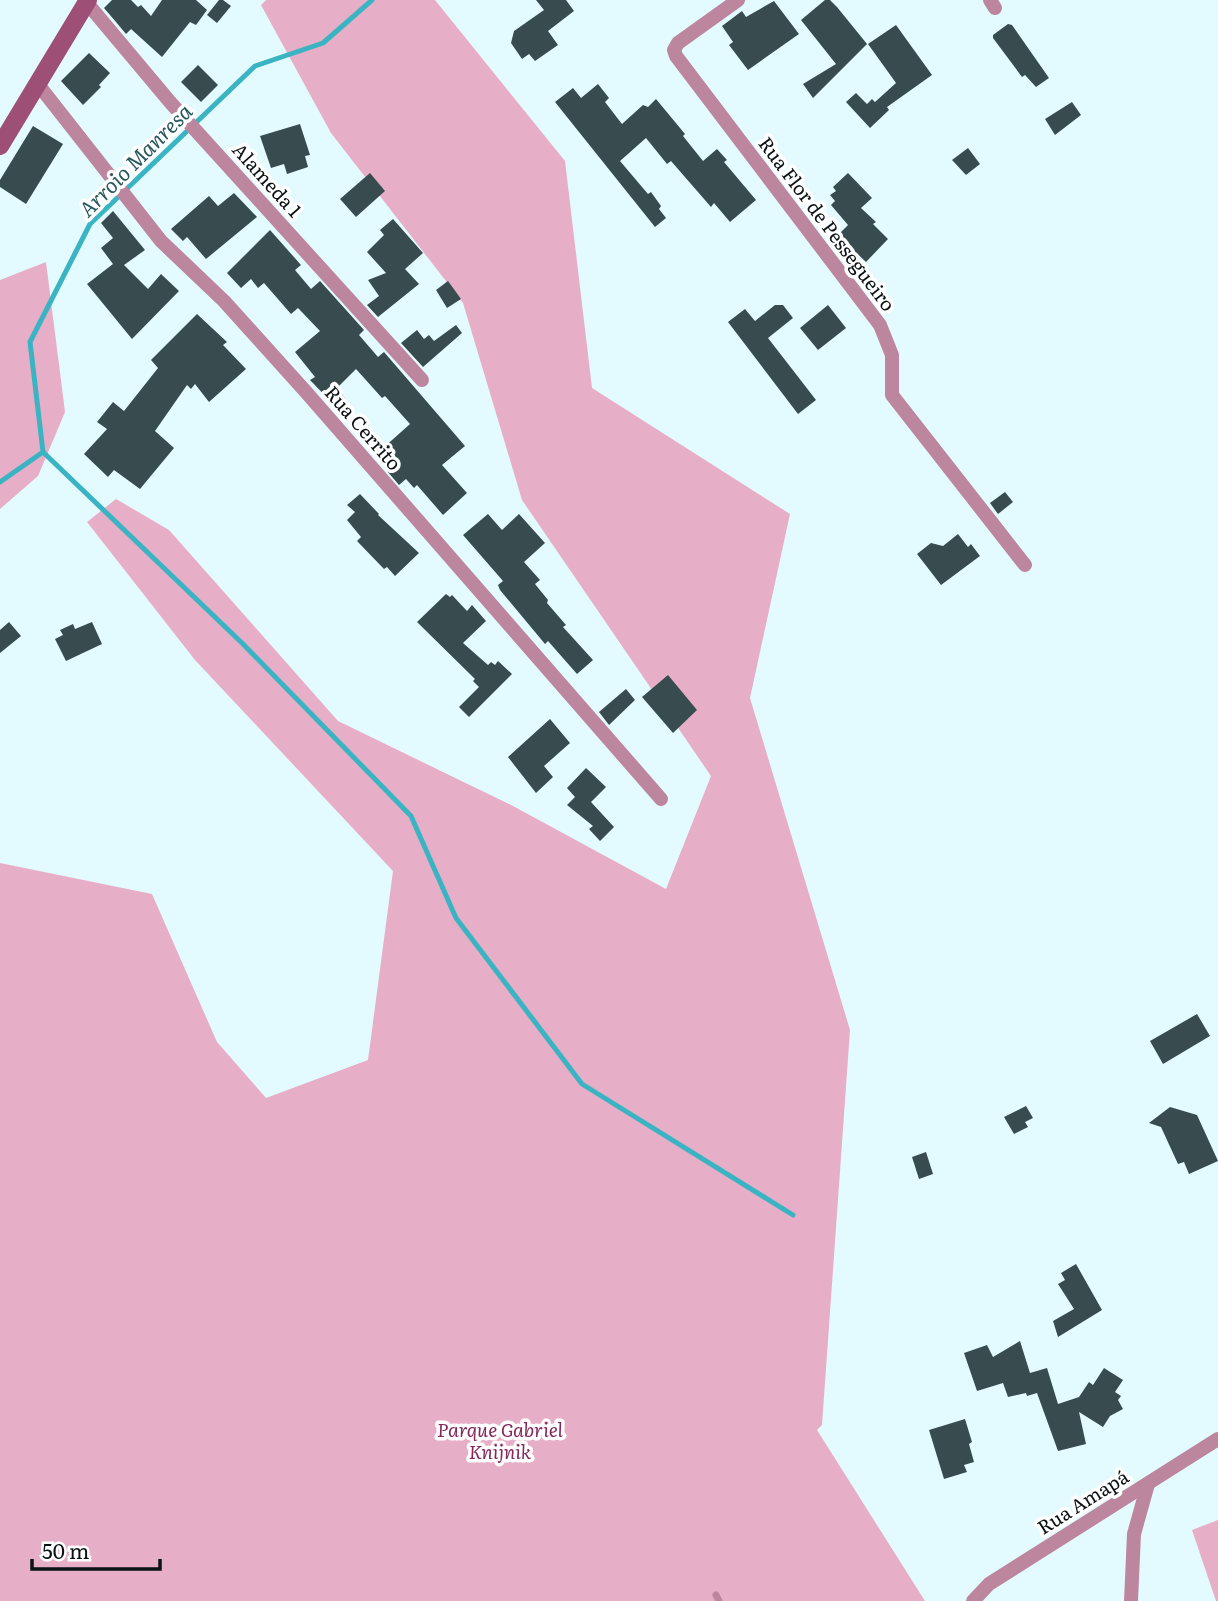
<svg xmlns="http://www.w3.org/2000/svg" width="1218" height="1601" viewBox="0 0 1218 1601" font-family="Literata,serif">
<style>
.green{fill:#e7aec7}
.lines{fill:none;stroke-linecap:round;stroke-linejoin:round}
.stream{stroke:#3ab4c3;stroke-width:5}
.building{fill:#384c4f}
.lane{stroke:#bd869f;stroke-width:7}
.street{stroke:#bd869f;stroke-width:14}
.secondary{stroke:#9d4f75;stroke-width:18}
.labels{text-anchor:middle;stroke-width:7;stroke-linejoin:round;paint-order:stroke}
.street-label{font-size:19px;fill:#0a1214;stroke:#fff}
.park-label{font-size:19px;font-style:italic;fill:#842759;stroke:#fff}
.water-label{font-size:21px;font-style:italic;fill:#26585f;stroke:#fff}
</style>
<rect width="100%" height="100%" fill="#e3fbfe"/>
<!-- green -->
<g class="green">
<path d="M 266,0 L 435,0 L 565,161 L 592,388 L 790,514 L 750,698 L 850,1030 L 822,1425 L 817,1430 L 925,1601 L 0,1601 L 0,863 L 152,894 L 217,1042 L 266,1098 L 368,1060 L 393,871 L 195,660 L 87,522 L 116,499 L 169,530 L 338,721 L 513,806 L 666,889 L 711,776 L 522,500 L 463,303 L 331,133 L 261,5 Z"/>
<path d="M 46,262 L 65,412 L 38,476 L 0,509 L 0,280 Z"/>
<path d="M 1218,1520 L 1218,1601 L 1216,1601 L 1192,1530 Z"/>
</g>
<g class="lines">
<!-- stream -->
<g class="stream">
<path d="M 43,452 L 243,644 L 411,816 L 456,918 L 582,1084 L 793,1215"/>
<path d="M 0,482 L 43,452 L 30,342 L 90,224 L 255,66 L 323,43 L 372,0"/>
</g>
</g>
<!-- building -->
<g class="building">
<path d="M 112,0 L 131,0 L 138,7 L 141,5 L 151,16 L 162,0 L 196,0 L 207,10 L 196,25 L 190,22 L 162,57 L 131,29 L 126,34 L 116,22 L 104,8 Z"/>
<path d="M 219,0 L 223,0 L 231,6 L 217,23 L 207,15 Z"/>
<path d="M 536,0 L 566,0 L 574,11 L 548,31 L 558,45 L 535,61 L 529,54 L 522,59 L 511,43 L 514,31 L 544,10 Z"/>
<path d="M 825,0 L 830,0 L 837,7 L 867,44 L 813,98 L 803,84 L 836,64 L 801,20 Z"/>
<path d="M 774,1 L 799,34 L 748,70 L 729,45 L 733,42 L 722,26 L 742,11 L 746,17 Z"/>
<path d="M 1008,24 L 1012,25 L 1049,78 L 1036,87 L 1025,75 L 1022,77 L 993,38 L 993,35 Z"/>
<path d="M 896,25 L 932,75 L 887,107 L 889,110 L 870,128 L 846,102 L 856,93 L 867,104 L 872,99 L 875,102 L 896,83 L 868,44 Z"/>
<path d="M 89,53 L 110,73 L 99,85 L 101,87 L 83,105 L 61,81 Z"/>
<path d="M 198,65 L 218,85 L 201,102 L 181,82 Z"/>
<path d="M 598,84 L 609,98 L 605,102 L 622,124 L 643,105 L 648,107 L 656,99 L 685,134 L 683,136 L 703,161 L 717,149 L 727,160 L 724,162 L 756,200 L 730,222 L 714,203 L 711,207 L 671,161 L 667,164 L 646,138 L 620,161 L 648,194 L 651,192 L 661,206 L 659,209 L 666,218 L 655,227 L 555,102 L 573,88 L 581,98 Z"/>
<path d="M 1072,102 L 1081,115 L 1055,135 L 1045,119 Z"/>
<path d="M 300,124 L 310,155 L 305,156 L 308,167 L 287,174 L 284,164 L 271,168 L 260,136 Z"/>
<path d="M 33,126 L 63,144 L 26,204 L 0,187 L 0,180 Z"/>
<path d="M 968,148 L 980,164 L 966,175 L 952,160 Z"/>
<path d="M 370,173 L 385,191 L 356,217 L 340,199 Z"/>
<path d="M 848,173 L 872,198 L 861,208 L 876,222 L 873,224 L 888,239 L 866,262 L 838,235 L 848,225 L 831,205 L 835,201 L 830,195 L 836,191 L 833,187 Z"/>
<path d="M 234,193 L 257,217 L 206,259 L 187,237 L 183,241 L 171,229 L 209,196 L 218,206 Z"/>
<path d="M 113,211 L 145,250 L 124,265 L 148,289 L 161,274 L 179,291 L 132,339 L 87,284 L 113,264 L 101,248 L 113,238 L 101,223 Z"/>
<path d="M 393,219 L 423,253 L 405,269 L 419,284 L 378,317 L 367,305 L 379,296 L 368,280 L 386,273 L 367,252 L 384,235 L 380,230 Z"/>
<path d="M 270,230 L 301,265 L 295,270 L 311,289 L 320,281 L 364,330 L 359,335 L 378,357 L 384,352 L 465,446 L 442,465 L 467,493 L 443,515 L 417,485 L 414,488 L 406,479 L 399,485 L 387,471 L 395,463 L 382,449 L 410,424 L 385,396 L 382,398 L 356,369 L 337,388 L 345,398 L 336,407 L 310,380 L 315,377 L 295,352 L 320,331 L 298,308 L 291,314 L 264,283 L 258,288 L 251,279 L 241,288 L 227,273 Z"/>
<path d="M 448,281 L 461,299 L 447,308 L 436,290 Z"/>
<path d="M 775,305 L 783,305 L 793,318 L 768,338 L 816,400 L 798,414 L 728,322 L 745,309 L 755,321 Z"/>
<path d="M 828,305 L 846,328 L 818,350 L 800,328 Z"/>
<path d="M 197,314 L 227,342 L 223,345 L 246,369 L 209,402 L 195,384 L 191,389 L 187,385 L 155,431 L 174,448 L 140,489 L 114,470 L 108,477 L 84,454 L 107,429 L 97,422 L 113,402 L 124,411 L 158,368 L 151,360 Z"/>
<path d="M 456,325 L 462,333 L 423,367 L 401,343 L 417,330 L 424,339 L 429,335 L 434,341 Z"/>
<path d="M 1005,492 L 1013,502 L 998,514 L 990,503 Z"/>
<path d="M 360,494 L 379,514 L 378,515 L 419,553 L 395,576 L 387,567 L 384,569 L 357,541 L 361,537 L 347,520 L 355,512 L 347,505 Z"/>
<path d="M 488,514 L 502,530 L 519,514 L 545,543 L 524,562 L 540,580 L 535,584 L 548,600 L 547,603 L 566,625 L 563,627 L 593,660 L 577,674 L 548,641 L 545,644 L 500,590 L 498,585 L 503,581 L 463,535 Z"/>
<path d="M 958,534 L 968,547 L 971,544 L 980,556 L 941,585 L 917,554 L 931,543 L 943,546 Z"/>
<path d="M 446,594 L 450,597 L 452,595 L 467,611 L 472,605 L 486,621 L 463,643 L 488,665 L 491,662 L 495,665 L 498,661 L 512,674 L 469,717 L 459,707 L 479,687 L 473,681 L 475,679 L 417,622 Z"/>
<path d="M 9,622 L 21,636 L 0,653 L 0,630 Z"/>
<path d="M 92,622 L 102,644 L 66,661 L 55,639 L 63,635 L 60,630 L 73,624 L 75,629 Z"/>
<path d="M 668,675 L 697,710 L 673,733 L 642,697 Z"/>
<path d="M 626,689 L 635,700 L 609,725 L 599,712 Z"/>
<path d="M 550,719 L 570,743 L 544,766 L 553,777 L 536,793 L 508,757 Z"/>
<path d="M 586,768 L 606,787 L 591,802 L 614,827 L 600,841 L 589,829 L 593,826 L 567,805 L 575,797 L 567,788 Z"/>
<path d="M 1197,1014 L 1210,1036 L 1163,1064 L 1150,1041 Z"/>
<path d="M 1026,1106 L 1033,1118 L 1025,1122 L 1028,1127 L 1014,1134 L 1004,1117 Z"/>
<path d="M 1170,1107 L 1197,1115 L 1218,1161 L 1189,1174 L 1184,1162 L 1178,1164 L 1161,1127 L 1149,1123 Z"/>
<path d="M 926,1152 L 933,1174 L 919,1179 L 912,1157 Z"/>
<path d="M 1076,1264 L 1102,1310 L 1058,1337 L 1053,1321 L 1074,1309 L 1058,1284 L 1065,1280 L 1061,1273 Z"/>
<path d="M 1020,1341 L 1030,1373 L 1047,1368 L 1058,1404 L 1079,1397 L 1089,1382 L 1093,1385 L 1104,1368 L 1123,1380 L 1115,1392 L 1121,1396 L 1118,1400 L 1123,1409 L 1110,1416 L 1103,1427 L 1079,1412 L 1086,1444 L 1058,1451 L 1037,1393 L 1027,1396 L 1026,1393 L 1008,1397 L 1003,1383 L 977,1391 L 964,1353 L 987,1345 L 993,1357 Z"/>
<path d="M 965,1419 L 972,1442 L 969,1444 L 974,1462 L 964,1465 L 967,1472 L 944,1479 L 929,1430 Z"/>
</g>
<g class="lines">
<!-- lane -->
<path class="lane" d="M 716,1595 L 719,1601"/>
<!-- street -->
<g class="street">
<path d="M 738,0 L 678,43 L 674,50 L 676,56 L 880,325 L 892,355 L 892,395 L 1025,565"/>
<path d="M 990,0 L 995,8"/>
<path d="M 87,3 L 170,102 L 422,380"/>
<path d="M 37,83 L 161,241 L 224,301 L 306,392 L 661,799"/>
<path d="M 973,1601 L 989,1584 L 1218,1439"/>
<path d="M 1131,1601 L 1134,1534 L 1148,1484"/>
</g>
<!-- secondary -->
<path class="secondary" d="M 0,146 L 88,0"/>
</g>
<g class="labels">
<!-- street labels -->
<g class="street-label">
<text transform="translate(267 180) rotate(48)" y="7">Alameda 1</text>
<text transform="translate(827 224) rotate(53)" y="7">Rua Flor de Pessegueiro</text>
<text transform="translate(363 428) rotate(49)" y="7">Rua Cerrito</text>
<text transform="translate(1083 1502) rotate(-32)" y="7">Rua Amapá</text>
</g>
<!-- park labels -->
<g class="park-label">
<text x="500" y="1437">Parque Gabriel<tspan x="500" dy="22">Knijnik</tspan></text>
</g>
<!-- water labels -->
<g class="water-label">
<text transform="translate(136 161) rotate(-45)" y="7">Arroio Manresa</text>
</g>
</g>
<!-- scale -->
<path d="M32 1559v10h128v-10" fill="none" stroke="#0a1214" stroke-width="3.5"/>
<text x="42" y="1559" font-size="21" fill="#0a1214" stroke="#ffffff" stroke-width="5" paint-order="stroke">50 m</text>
</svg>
